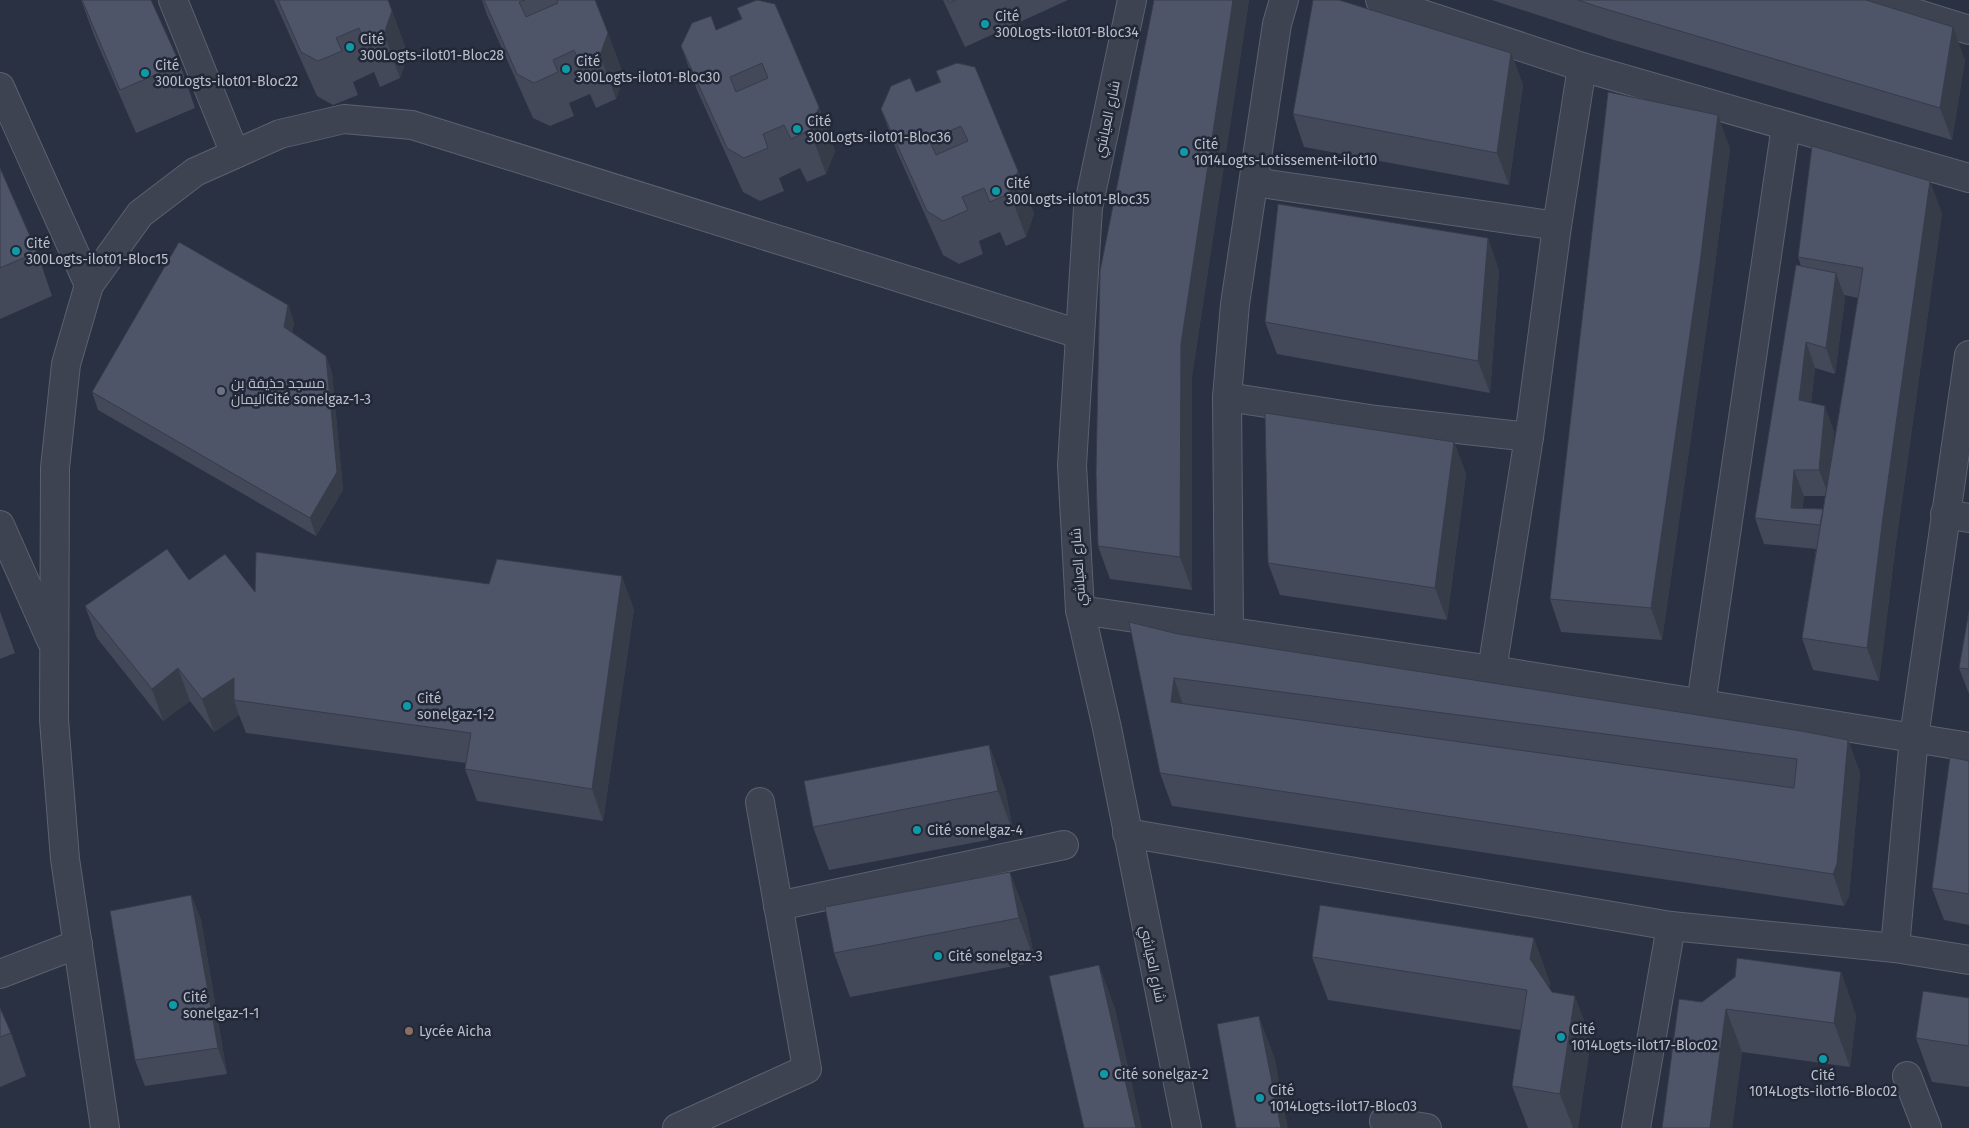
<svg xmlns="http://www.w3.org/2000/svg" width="1969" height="1128" viewBox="0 0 1969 1128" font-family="'Fira Sans',Cairo,sans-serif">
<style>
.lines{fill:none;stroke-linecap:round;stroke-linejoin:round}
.minor-casing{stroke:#5c616f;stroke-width:30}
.tertiary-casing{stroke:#5c616f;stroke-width:30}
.minor{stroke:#3e4352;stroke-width:28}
.tertiary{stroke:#3e4352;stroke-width:28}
.wall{fill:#434959;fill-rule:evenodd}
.shaded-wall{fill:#373c49}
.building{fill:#4e5568;stroke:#373c49;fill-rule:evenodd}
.culture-dot{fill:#0f9aa8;stroke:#222837;stroke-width:2}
.worship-dot{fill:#6b7280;stroke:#222837;stroke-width:2}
.education-dot{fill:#8d6e63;stroke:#222837;stroke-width:2}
.labels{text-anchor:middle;stroke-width:5;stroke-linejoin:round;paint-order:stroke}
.poi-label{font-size:14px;fill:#bbbfcb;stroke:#222837;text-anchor:start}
.street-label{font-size:14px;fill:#bbbfcb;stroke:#222837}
</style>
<rect width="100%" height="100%" fill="#2a3142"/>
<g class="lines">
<!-- minor casing -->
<g class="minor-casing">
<g id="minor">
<path d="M 173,0 L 235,154"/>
<path d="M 1380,0 L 1582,67 L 1969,178"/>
<path d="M 0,87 L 89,285"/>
<path d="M 1254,182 L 1557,226"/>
<path d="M 1227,397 L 1376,420 L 1529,437"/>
<path d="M 1945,514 L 1969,518"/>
<path d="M 0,525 L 51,640"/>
<path d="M 1080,610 L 1492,670 L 1969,747"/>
<path d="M 1229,631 L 1227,397 L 1235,304 L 1277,24 L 1284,0"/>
<path d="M 1492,670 L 1529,437 L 1557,226 L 1582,67"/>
<path d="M 1701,704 L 1786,126"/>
<path d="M 1127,833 L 1671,926 L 1895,948 L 1969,960"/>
<path d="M 778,906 L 1064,845"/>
<path d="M 1895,948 L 1914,737 L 1969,355"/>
<path d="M 0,974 L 78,944"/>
<path d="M 1907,1076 L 1927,1128"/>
<path d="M 1384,1121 L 1427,1128"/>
<path d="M 105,1128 L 65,859 L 54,720 L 55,468 L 66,364 L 89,285 L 140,214 L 195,172 L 280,134 L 344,119 L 412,125 L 1079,334"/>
<path d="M 677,1128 L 807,1069 L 760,802"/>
<path d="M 1636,1128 L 1671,926"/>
</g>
</g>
<!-- tertiary casing -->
<g class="tertiary-casing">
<g id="tertiary">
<path d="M 1132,0 L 1088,208 L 1072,465 L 1080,610 L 1107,728 L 1187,1128"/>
<path d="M 1873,0 L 1969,30"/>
</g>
</g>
<!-- minor -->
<use href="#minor" class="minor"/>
<!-- tertiary -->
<use href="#tertiary" class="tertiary"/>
</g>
<!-- wall -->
<g class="wall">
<path d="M 81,0 L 180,64 L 195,108 L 136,133 L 95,38 Z"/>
<path d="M 274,0 L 388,0 L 408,55 L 400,78 L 380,87 L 374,72 L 353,82 L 358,95 L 333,105 L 317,96 Z"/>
<path d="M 482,0 L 595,0 L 624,76 L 616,99 L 596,108 L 590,94 L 569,103 L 574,116 L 550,126 L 533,118 L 487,15 Z"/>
<path d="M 943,0 L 1068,0 L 965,47 Z"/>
<path d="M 1154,0 L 1249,0 L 1192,376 L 1192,590 L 1110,579 L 1098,546 Z"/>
<path d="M 1492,0 L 1866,0 L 1965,60 L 1952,140 L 1614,40 Z"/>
<path d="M 741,19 L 819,107 L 835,151 L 826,174 L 807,182 L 800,168 L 779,178 L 784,191 L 760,201 L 743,192 L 697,90 L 681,46 Z"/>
<path d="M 1511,53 L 1523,85 L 1509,185 L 1304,147 L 1293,114 Z"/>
<path d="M 936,71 L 1018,171 L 1034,214 L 1026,237 L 1006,246 L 1000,232 L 979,241 L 983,254 L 959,264 L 943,255 L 897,152 L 881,109 L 916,92 L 940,82 Z"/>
<path d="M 1730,148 L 1711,296 L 1662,640 L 1561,632 L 1550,599 Z"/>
<path d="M 0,168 L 37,252 L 52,296 L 0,319 Z"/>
<path d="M 1942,213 L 1895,550 L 1879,681 L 1813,670 L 1802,638 L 1816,549 L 1764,544 L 1755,518 L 1801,266 L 1798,257 ZM 1844,295 L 1858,298 L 1832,454 L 1834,431 L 1811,403 L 1815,368 L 1835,374 L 1845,298 ZM 1804,496 L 1825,496 L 1823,509 L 1802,508 Z"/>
<path d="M 1488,238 L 1499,271 L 1490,393 L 1277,354 L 1265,322 Z"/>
<path d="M 288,305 L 294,323 L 292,333 L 326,356 L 332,373 L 343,490 L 316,536 L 98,410 L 92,392 Z"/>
<path d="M 1454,442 L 1466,474 L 1447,620 L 1280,595 L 1268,563 Z"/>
<path d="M 189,580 L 255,592 L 634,609 L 603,821 L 477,801 L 465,769 L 466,763 L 246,733 L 239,715 L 214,732 L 190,701 L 163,721 L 97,638 L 85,606 Z"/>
<path d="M 0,611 L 15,653 L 0,659 Z"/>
<path d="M 1969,611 L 1969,694 L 1959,668 Z"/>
<path d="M 1178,634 L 1848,740 L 1860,773 L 1849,896 L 1844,906 L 1172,806 L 1160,773 Z"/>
<path d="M 989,745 L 1005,789 L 1014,835 L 829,870 L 813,827 Z"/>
<path d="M 1969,761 L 1969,925 L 1944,920 L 1932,888 Z"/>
<path d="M 1010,872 L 1026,916 L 1035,962 L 850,997 L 834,953 Z"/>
<path d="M 191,895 L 201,920 L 227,1074 L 145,1086 L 135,1060 Z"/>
<path d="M 1312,957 L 1550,982 L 1549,987 L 1552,992 L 1591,1039 L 1578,1128 L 1528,1128 L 1512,1086 L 1521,1030 L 1328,1000 Z"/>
<path d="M 1841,972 L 1856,1016 L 1850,1067 L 1742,1052 L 1732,1128 L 1662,1128 L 1702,1002 Z"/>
<path d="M 1969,998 L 1969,1087 L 1932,1082 L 1916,1038 Z"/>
<path d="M 0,1008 L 11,1033 L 26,1076 L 0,1087 Z"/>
</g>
<!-- shaded-wall -->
<g class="shaded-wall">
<path d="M 1233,0 L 1249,0 L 1192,376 L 1192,590 L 1180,557 L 1181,344 Z"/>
<path d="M 392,11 L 408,55 L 400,78 L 384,34 Z"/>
<path d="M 1953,27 L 1965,60 L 1952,140 L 1940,108 Z"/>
<path d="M 608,33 L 624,76 L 616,99 L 600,55 Z"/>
<path d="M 1511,53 L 1523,85 L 1509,185 L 1497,153 Z"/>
<path d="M 819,107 L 835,151 L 826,174 L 810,130 Z"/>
<path d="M 1718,115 L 1730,148 L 1711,296 L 1662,640 L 1651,608 Z"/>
<path d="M 1018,171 L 1034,214 L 1026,237 L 1010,193 Z"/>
<path d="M 1930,181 L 1942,213 L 1895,550 L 1879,681 L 1867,648 L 1883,517 Z"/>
<path d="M 1488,238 L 1499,271 L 1490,393 L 1478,361 Z"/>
<path d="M 1836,273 L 1845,298 L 1835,374 L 1826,348 Z"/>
<path d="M 288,305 L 294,323 L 290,345 L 284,327 Z"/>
<path d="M 1806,342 L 1815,368 L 1808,426 L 1799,400 Z"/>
<path d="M 326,356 L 332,373 L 343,490 L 316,536 L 310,518 Z"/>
<path d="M 1825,406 L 1834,431 L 1829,496 L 1819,470 Z"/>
<path d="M 1454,442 L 1466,474 L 1447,620 L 1435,588 Z"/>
<path d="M 1794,470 L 1804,496 L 1801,523 L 1791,508 Z"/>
<path d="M 622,576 L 634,609 L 603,821 L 592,789 Z"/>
<path d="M 178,668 L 190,701 L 163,721 L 152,689 Z"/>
<path d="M 234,678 L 234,700 L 239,715 L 214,732 L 202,699 Z"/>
<path d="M 1174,678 L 1185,711 L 1171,702 Z"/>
<path d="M 1848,740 L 1860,773 L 1849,896 L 1844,906 L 1833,874 Z"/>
<path d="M 989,745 L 1005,789 L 1014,835 L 998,791 Z"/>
<path d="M 1010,872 L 1026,916 L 1035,962 L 1019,918 Z"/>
<path d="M 191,895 L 201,920 L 227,1074 L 218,1048 Z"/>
<path d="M 1534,938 L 1550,982 L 1546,1003 L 1530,959 Z"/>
<path d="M 1099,965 L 1115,1008 L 1142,1128 L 1136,1128 Z"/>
<path d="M 1841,972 L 1856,1016 L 1850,1067 L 1834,1023 Z"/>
<path d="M 1575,996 L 1591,1039 L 1578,1128 L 1573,1128 L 1560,1094 Z"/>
<path d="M 1726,1009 L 1742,1052 L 1732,1128 L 1710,1128 Z"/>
<path d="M 1259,1016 L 1275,1059 L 1288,1128 L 1281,1128 Z"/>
</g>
<!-- building -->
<g class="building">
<path d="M 82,0 L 151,0 L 180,64 L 120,90 Z"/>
<path d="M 278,0 L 388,0 L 392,11 L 384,34 L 365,43 L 359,28 L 336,38 L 342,51 L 318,61 L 301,52 Z"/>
<path d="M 484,0 L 525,0 L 519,2 L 526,17 L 558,3 L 557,0 L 595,0 L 608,33 L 600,55 L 580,64 L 574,50 L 553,60 L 558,72 L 534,83 L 517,74 Z"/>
<path d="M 757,0 L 775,4 L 819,107 L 810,130 L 791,139 L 784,125 L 763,134 L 768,148 L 744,158 L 727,148 L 681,46 L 692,23 L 711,16 L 716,30 L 742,19 L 737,8 ZM 762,63 L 768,78 L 736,92 L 730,77 Z"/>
<path d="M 948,0 L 956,0 L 949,3 Z"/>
<path d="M 1154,0 L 1233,0 L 1181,344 L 1180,557 L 1098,546 L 1096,473 L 1100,271 Z"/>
<path d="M 1313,0 L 1339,0 L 1511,53 L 1497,153 L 1293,114 Z"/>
<path d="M 1578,0 L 1866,0 L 1953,27 L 1940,108 L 1602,8 Z"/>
<path d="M 957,63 L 975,67 L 1018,171 L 1010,193 L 990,202 L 984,188 L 962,197 L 968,210 L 943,221 L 927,211 L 881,109 L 891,86 L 910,78 L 916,92 L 941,82 L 936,71 ZM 961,126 L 968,141 L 936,155 L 929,140 Z"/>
<path d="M 1608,92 L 1718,115 L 1700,264 L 1651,608 L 1550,599 Z"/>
<path d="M 1812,146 L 1930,181 L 1883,517 L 1867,648 L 1802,638 L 1863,268 L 1798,257 Z"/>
<path d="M 0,168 L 37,252 L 0,268 Z"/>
<path d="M 1278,204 L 1488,238 L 1478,361 L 1265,322 Z"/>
<path d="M 179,242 L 288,305 L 284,327 L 326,356 L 337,472 L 310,518 L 92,392 Z"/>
<path d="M 1796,265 L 1836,273 L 1826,348 L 1806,342 L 1799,400 L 1825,406 L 1819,470 L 1794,470 L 1791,508 L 1823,509 L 1820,525 L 1755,518 Z"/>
<path d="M 1265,413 L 1454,442 L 1435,588 L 1268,563 Z"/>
<path d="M 167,549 L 189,580 L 225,554 L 255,592 L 256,552 L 489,584 L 497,559 L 622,576 L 592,789 L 465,769 L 471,733 L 234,700 L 234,678 L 202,699 L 178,668 L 152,689 L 85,606 Z"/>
<path d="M 1969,611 L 1969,669 L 1959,668 Z"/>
<path d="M 1129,622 L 1178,634 L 1801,731 L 1848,740 L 1837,864 L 1833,874 L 1160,773 ZM 1174,678 L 1797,759 L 1794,788 L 1171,702 Z"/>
<path d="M 989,745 L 998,791 L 813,827 L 804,781 Z"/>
<path d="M 1950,757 L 1969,761 L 1969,894 L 1932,888 Z"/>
<path d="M 1010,872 L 1019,918 L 834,953 L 825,907 Z"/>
<path d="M 191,895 L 218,1048 L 135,1060 L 110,911 Z"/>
<path d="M 1320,905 L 1534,938 L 1530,959 L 1552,992 L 1575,996 L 1560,1094 L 1512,1086 L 1527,990 L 1312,957 Z"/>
<path d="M 1737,958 L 1841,972 L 1834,1023 L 1726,1009 L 1710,1128 L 1662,1128 L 1679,999 L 1702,1002 L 1735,977 Z"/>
<path d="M 1099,965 L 1136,1128 L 1084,1128 L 1049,976 Z"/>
<path d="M 1923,991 L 1969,998 L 1969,1046 L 1916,1038 Z"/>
<path d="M 0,1008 L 11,1033 L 0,1037 Z"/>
<path d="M 1259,1016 L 1281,1128 L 1236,1128 L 1217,1024 Z"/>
</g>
<!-- markers -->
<g class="culture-dot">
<circle cx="985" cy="24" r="5"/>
<circle cx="350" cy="47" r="5"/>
<circle cx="566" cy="69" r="5"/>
<circle cx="145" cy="73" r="5"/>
<circle cx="797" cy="129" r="5"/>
<circle cx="1184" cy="152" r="5"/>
<circle cx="996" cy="191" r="5"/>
<circle cx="16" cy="251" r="5"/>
<circle cx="407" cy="706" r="5"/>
<circle cx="917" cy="830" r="5"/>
<circle cx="938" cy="956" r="5"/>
<circle cx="173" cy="1005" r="5"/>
<circle cx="1561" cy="1037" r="5"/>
<circle cx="1823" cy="1059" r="5"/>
<circle cx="1104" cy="1074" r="5"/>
<circle cx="1260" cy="1098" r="5"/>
</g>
<circle class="worship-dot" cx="221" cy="391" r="5"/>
<circle class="education-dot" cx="409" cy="1031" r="5"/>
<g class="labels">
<!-- poi labels -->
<g class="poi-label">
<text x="995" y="21">Cité<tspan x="995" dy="16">300Logts-ilot01-Bloc34</tspan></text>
<text x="360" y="44">Cité<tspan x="360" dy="16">300Logts-ilot01-Bloc28</tspan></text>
<text x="576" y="66">Cité<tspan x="576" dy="16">300Logts-ilot01-Bloc30</tspan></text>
<text x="155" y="70">Cité<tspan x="155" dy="16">300Logts-ilot01-Bloc22</tspan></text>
<text x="807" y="126">Cité<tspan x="807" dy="16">300Logts-ilot01-Bloc36</tspan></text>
<text x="1194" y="149">Cité<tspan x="1194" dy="16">1014Logts-Lotissement-ilot10</tspan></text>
<text x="1006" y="188">Cité<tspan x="1006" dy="16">300Logts-ilot01-Bloc35</tspan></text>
<text x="26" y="248">Cité<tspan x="26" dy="16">300Logts-ilot01-Bloc15</tspan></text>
<text x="231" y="388">مسجد حذيفة بن<tspan x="231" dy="16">اليمانCité sonelgaz-1-3</tspan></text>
<text x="417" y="703">Cité<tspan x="417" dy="16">sonelgaz-1-2</tspan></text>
<text x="927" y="835">Cité sonelgaz-4</text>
<text x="948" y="961">Cité sonelgaz-3</text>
<text x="183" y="1002">Cité<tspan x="183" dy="16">sonelgaz-1-1</tspan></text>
<text x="1571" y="1034">Cité<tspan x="1571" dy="16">1014Logts-ilot17-Bloc02</tspan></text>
<text x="419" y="1036">Lycée Aicha</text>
<text x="1114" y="1079">Cité sonelgaz-2</text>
<text x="1823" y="1080" text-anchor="middle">Cité<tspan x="1823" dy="16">1014Logts-ilot16-Bloc02</tspan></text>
<text x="1270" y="1095">Cité<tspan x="1270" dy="16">1014Logts-ilot17-Bloc03</tspan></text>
</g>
<!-- street labels -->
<g class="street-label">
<text transform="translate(1107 119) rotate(-78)" y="5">شارع العياشي</text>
<text transform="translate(1078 567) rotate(-94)" y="5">شارع العياشي</text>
<text transform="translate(1153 964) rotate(78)" y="5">شارع العياشي</text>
</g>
</g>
</svg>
